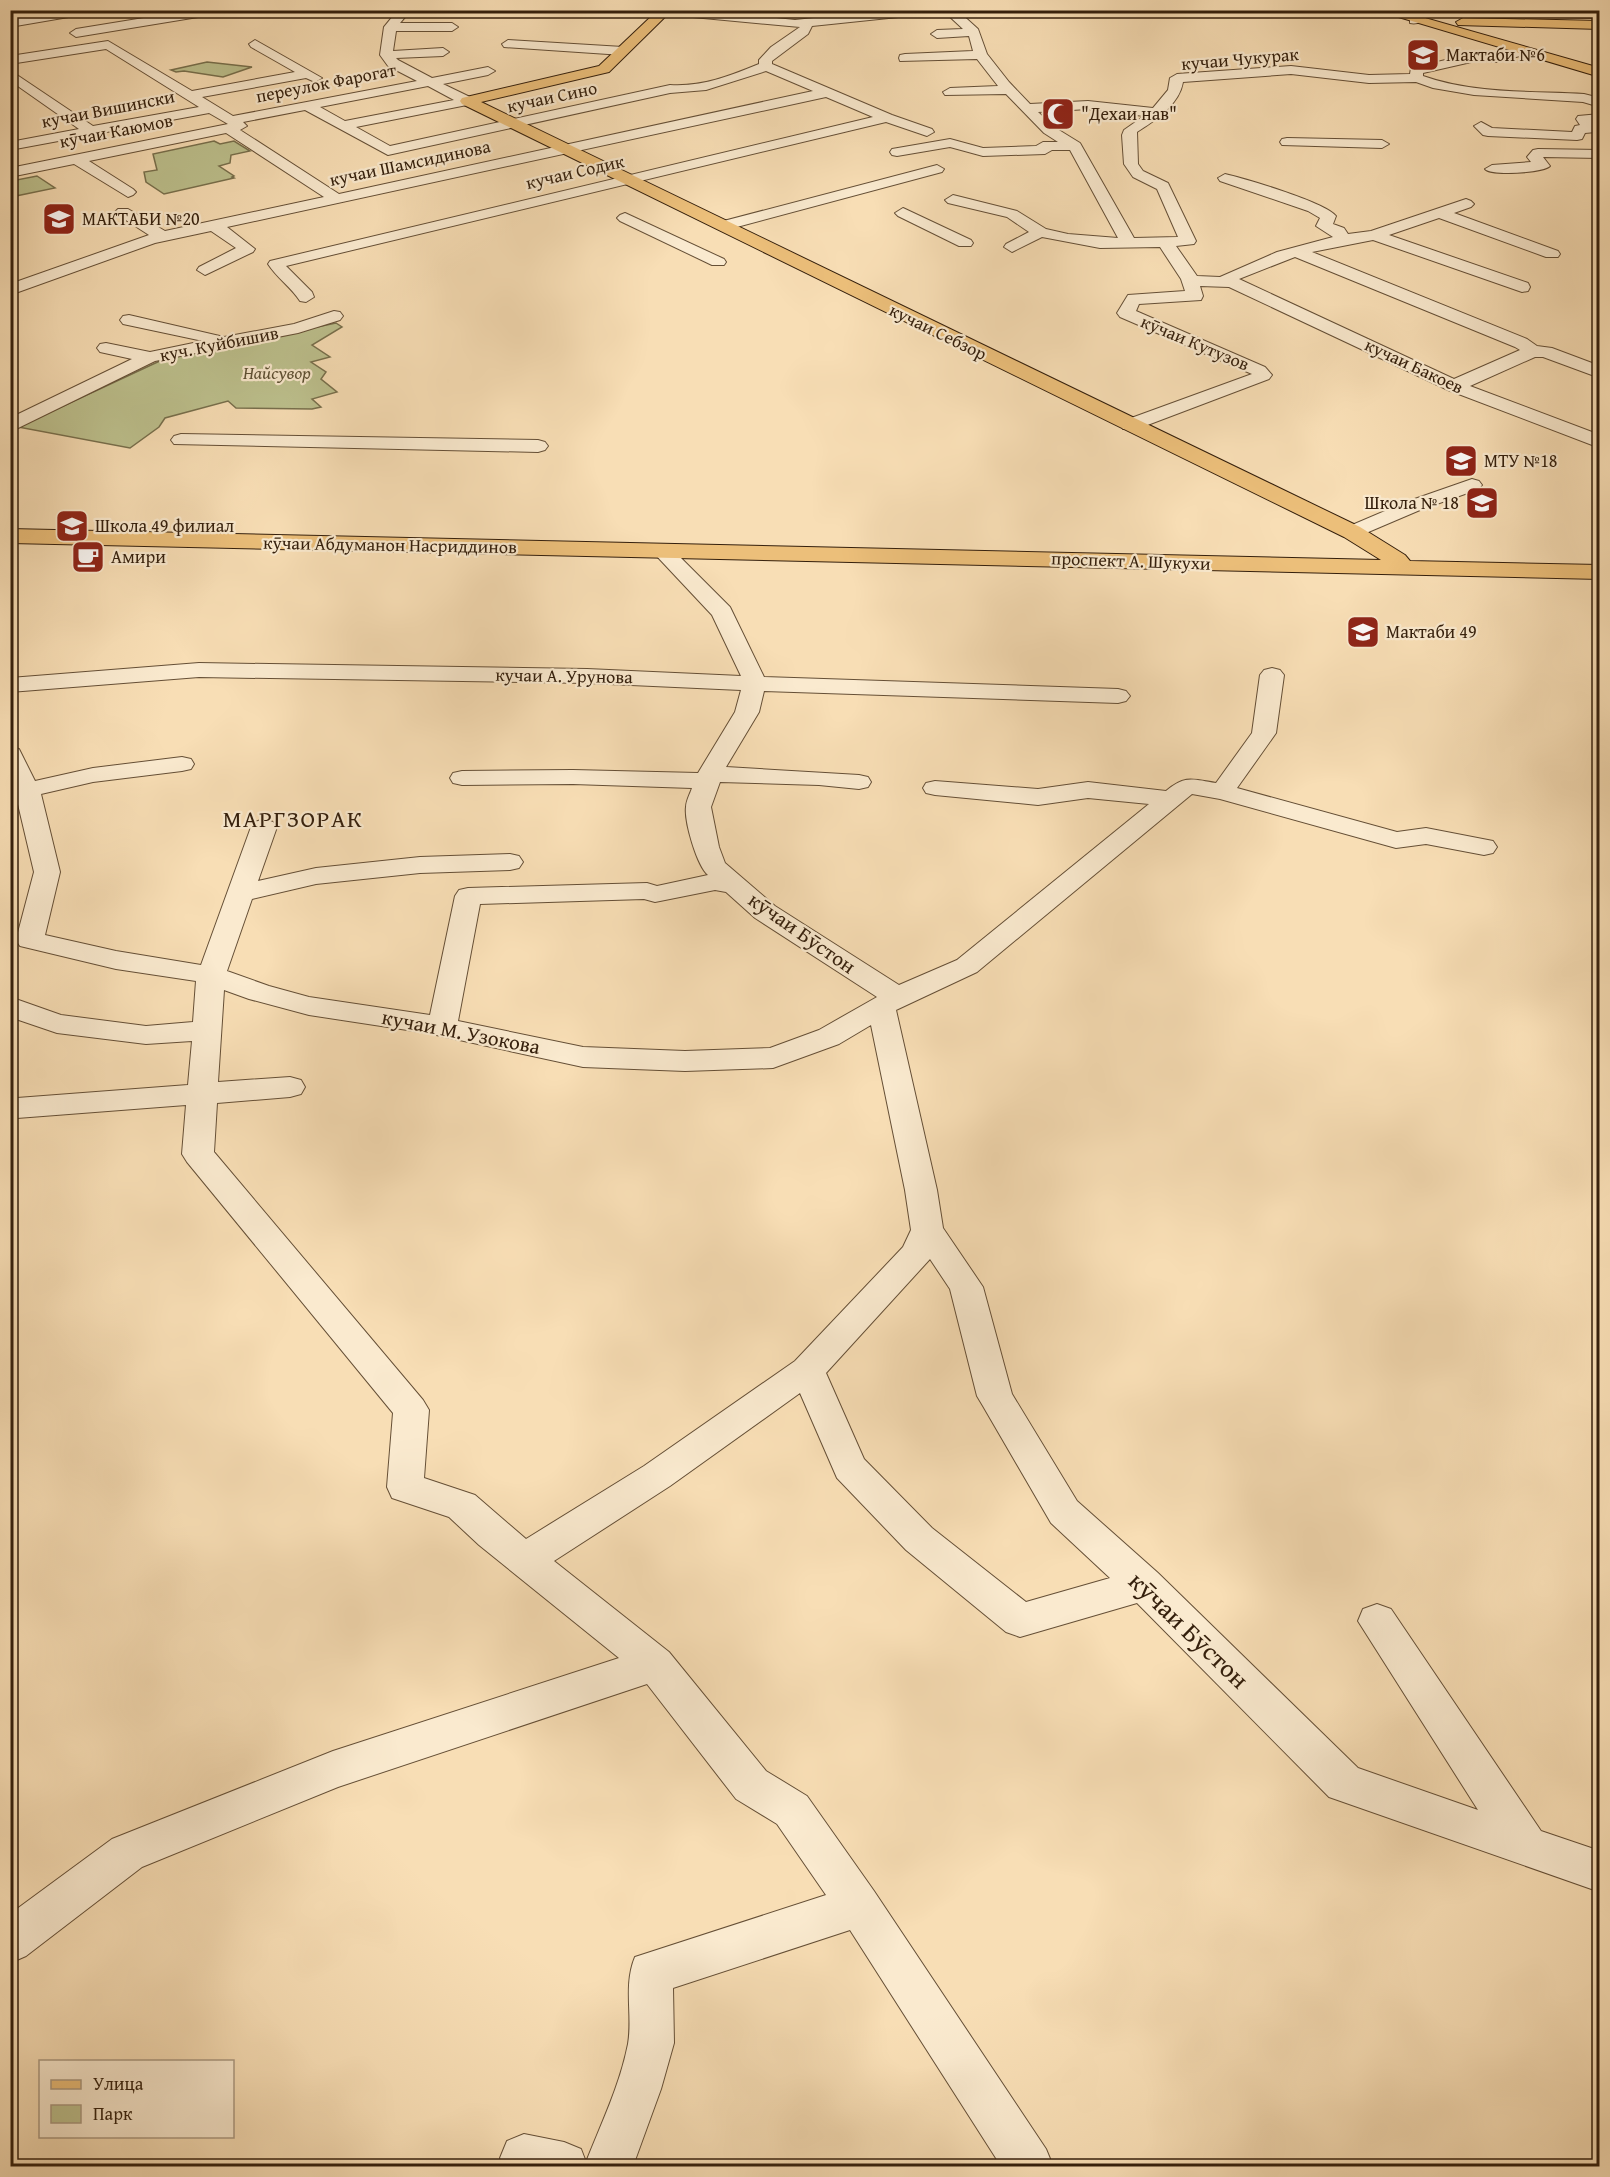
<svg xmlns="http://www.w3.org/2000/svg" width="1610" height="2177" viewBox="0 0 1610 2177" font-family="'Gentium Book Plus',serif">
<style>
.green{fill:#bdc18e;stroke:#78704d;stroke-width:1.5}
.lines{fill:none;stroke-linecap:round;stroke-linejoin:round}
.minor-casing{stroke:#654f36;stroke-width:2}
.major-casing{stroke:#341f0c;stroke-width:2}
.minor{fill:#faeacf;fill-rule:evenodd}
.major{fill:#ecbf7a;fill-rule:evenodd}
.wall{fill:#c78b7d;stroke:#341f0c;stroke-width:1.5}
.labels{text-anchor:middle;stroke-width:4.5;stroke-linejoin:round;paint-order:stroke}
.far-poi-label{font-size:18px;fill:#341f0c;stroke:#faeacf;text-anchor:start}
.far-street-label{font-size:18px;fill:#341f0c;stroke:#faeacf}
.far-park-label{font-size:18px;font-style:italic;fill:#5d5033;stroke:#faeacf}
.street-label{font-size:21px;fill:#341f0c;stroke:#faeacf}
.quarter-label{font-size:24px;letter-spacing:1.5px;fill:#341f0c;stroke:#faeacf}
.near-street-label{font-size:26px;fill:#341f0c;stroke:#faeacf}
</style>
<rect width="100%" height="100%" fill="#f8deb5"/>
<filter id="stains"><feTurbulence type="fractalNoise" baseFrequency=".00333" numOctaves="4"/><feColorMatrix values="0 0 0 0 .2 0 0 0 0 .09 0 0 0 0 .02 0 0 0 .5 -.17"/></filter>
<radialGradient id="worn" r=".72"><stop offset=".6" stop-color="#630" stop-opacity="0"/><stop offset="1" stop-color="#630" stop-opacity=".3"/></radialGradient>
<!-- green -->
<g class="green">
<path d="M 207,62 L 252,67 L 223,77 L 184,71 L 176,72 L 171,70 Z"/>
<path d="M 214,141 L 220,144 L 234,141 L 250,151 L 231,155 L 230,163 L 219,166 L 234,176 L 232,177 L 234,178 L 164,194 L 146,182 L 144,172 L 157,170 L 153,154 Z"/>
<path d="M 37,176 L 55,188 L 11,197 L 11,181 Z"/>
<path d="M 336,323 L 342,327 L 312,345 L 330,357 L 311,362 L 326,372 L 321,379 L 337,392 L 312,399 L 321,407 L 312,409 L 236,408 L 228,401 L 165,418 L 159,427 L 130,448 L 18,427 L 164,359 Z"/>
</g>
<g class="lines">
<!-- minor casing -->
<g class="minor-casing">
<g id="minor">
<path d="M 62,10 L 92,10 L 86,14 L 10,27 L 10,19 Z"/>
<path d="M 193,10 L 198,11 L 198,17 L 76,37 L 70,33 L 76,29 Z"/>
<path d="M 398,10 L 411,10 L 400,23 L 452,23 L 458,27 L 452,31 L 396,31 L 393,51 L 443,48 L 449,52 L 443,56 L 396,58 L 398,60 L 432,78 L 488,67 L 495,71 L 488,75 L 443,84 L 472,98 L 474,101 L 472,104 L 356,127 L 390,146 L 670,85 C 702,87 730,76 759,64 L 759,60 L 771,47 L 800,27 L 661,14 L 655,10 L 701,10 L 795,20 L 888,10 L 933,10 L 927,14 L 812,26 L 808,34 L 772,61 L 772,64 L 892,115 L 932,129 L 934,132 L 927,136 L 886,122 L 286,266 L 312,292 L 314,297 L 306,302 L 300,301 C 291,287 277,278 268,264 L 270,261 L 873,117 L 826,97 L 227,227 L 255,249 L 253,252 L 205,275 L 197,270 L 199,267 L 236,248 L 211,231 L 155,243 L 10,295 L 10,284 L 149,235 L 118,215 L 115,212 L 118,209 L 128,209 L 165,231 L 324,197 L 226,133 L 89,161 L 133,189 L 136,192 L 133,195 L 128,197 L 74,164 L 10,177 L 10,168 L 228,124 L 209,113 L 10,150 L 10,142 L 79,129 L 12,82 L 10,79 L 12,76 L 17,75 L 93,126 L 199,107 L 106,49 L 10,64 L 10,56 L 108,41 L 192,91 L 295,72 L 251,47 L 249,44 L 255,40 L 322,78 L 315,82 L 306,78 L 202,97 L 233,116 L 417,81 L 388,66 L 380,55 L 384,27 ZM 766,71 L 813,91 L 339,194 L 240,130 L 247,126 L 243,122 L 305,110 L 388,155 L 670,93 L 706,90 ZM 428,86 L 454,100 L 345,121 L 320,107 Z"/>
<path d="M 949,10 L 957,10 L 978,29 L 987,54 L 1009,82 L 1030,104 L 1088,101 L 1153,108 L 1168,90 L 1170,78 L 1177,74 L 1291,66 L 1369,75 L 1410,74 L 1411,68 L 1480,52 L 1496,54 L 1523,47 L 1528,48 L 1529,51 L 1528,54 L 1496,62 L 1480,60 L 1423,73 L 1423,76 C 1474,94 1531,91 1584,94 L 1600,98 L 1600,107 L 1583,102 L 1474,95 L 1433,88 L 1416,82 L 1369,83 L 1291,74 L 1183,82 C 1179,105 1156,120 1137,132 L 1138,164 L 1143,171 L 1168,183 L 1196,241 L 1194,244 L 1176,246 L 1197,276 L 1220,277 L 1277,252 L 1333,237 L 1316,226 L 1320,218 L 1308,211 L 1220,181 L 1218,178 L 1225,174 C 1246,179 1325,202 1336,216 L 1333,224 L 1344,228 L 1348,234 L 1371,231 L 1466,199 L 1471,201 L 1474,204 L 1471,207 L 1454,213 L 1558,251 L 1560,254 L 1558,257 L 1546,257 L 1439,218 L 1389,235 L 1528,283 L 1530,287 L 1528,291 L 1522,292 L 1373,240 L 1312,252 L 1527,339 L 1537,346 L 1552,348 L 1600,366 L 1600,378 L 1543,357 L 1535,357 L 1470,386 L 1600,435 L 1600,448 L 1448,390 L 1229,287 L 1200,286 L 1203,296 L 1201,300 L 1139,304 L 1136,311 L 1265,367 L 1272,375 L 1269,379 L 1137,429 L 1123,429 L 1121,425 L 1123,421 L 1252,374 L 1120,317 L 1117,313 L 1128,295 L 1185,291 L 1181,279 L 1160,247 L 1100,248 L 1042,237 L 1012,252 L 1004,247 L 1006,244 L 1029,232 L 1007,217 L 948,203 L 945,200 L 953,195 L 1017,211 L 1046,229 L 1068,234 L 1118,238 L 1070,150 L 1052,150 L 1045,154 L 983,156 L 950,147 L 897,156 L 892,155 L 890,152 L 892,149 L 950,139 L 983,148 L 1036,146 L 1043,142 L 1058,142 L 1044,133 L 1006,94 L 945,95 L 943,92 L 950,88 L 998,86 L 977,59 L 900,61 L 899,58 L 900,55 L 905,54 L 973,51 L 969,36 L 937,38 L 931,34 L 937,30 L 963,29 L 949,16 ZM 1088,109 L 1144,116 L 1124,130 L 1122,135 L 1124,164 L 1133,177 L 1157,189 L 1178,237 L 1134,238 L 1080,143 L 1054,127 L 1038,112 ZM 1295,257 L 1515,347 L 1520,350 L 1454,379 L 1239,279 Z"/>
<path d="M 1419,10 L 1431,10 C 1428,19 1419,25 1410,23 L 1410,17 Z"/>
<path d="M 508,40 L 623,47 L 629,51 L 623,55 L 504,47 L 502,44 Z"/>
<path d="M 1600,114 L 1600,122 L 1593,123 L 1598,129 L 1596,132 L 1585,133 L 1582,139 L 1577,140 L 1488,136 L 1483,135 L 1474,126 L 1481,122 L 1492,128 L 1572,132 L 1575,126 L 1580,125 L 1576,119 L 1578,116 Z"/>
<path d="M 1287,138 L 1382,140 L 1389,144 L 1382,148 L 1282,145 L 1280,142 L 1282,139 Z"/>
<path d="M 1538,149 L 1600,150 L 1600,158 L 1543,157 L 1550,166 C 1543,173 1491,176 1485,169 L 1492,165 L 1531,162 L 1527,157 L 1533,150 Z"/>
<path d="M 937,165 L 944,169 L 942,172 L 722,231 L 714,226 L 716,223 Z"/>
<path d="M 903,208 L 971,240 L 973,243 L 971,246 L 959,246 L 898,216 L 895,213 Z"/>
<path d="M 625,213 L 724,259 L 726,262 L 724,265 L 712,265 L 620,221 L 617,218 L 620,215 Z"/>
<path d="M 334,311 L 340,312 L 343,316 L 340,320 L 298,333 L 155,361 L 10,432 L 10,418 L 132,359 L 100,352 L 97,348 L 100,344 L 106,343 L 150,352 L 203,341 L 123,324 L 120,320 L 123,316 L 129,315 L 224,337 L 294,324 Z"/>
<path d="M 181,434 L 538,440 L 545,442 L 548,446 L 545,450 L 538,452 L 174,444 L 171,440 L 174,436 Z"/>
<path d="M 1472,479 L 1479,481 L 1482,485 L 1479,489 L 1420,510 L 1359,536 L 1352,538 L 1345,536 L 1342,532 L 1345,528 L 1406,502 Z"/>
<path d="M 662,544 L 669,546 L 730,607 L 764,677 L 1118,689 L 1126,691 L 1130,696 L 1126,701 L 1118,703 L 764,691 L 759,712 L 726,767 L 859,775 L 868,777 L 871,782 L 868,787 L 859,789 L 819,785 L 720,782 L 711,807 L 719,847 L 725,863 L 775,906 L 899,985 L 957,960 L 1149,804 L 1088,798 L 1038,805 L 935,795 L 926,793 L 923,788 L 926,783 L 935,781 L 1038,789 L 1088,782 L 1166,791 C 1185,775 1192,779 1216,783 L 1252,733 L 1260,675 L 1264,670 L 1272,668 L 1280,670 L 1284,675 L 1276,733 L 1237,788 L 1397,832 L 1426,828 L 1493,841 L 1497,847 L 1493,853 L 1484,855 L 1426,844 L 1396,848 L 1220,799 L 1192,794 L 977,972 L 896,1010 L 937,1190 L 943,1228 L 983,1287 L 1012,1394 L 1077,1501 L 1158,1573 L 1358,1768 L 1478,1810 L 1358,1621 L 1363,1609 L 1377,1604 L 1391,1609 L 1541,1831 L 1600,1851 L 1600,1892 L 1329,1797 L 1137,1603 L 1020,1637 L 1006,1632 L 906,1550 L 837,1478 L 800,1393 L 670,1486 L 554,1561 L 669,1652 L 766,1771 L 807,1796 L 874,1891 L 1046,2149 L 1053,2166 L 1001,2166 L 850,1930 L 673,1988 L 674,2043 L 661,2089 L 633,2166 L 504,2166 L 500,2158 L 507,2141 L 524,2134 L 564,2142 L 581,2149 L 586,2162 C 601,2124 620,2085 628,2044 C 633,2015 623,1986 635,1957 L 826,1895 L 777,1824 L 736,1799 L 647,1684 L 338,1787 L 142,1867 L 26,1956 L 10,1963 L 10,1914 L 112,1839 L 333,1751 L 619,1658 L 479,1545 L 449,1517 L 392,1498 L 387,1487 L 393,1413 L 187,1162 L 182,1154 L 186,1105 L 17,1118 L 10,1116 L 10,1100 L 17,1098 L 188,1085 L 192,1041 L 146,1044 L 57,1033 L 10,1017 L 10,997 L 61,1015 L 146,1026 L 193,1022 L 196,981 L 116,969 L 20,946 L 16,940 L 34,872 L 17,800 L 10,801 L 10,786 L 13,786 L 10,781 L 10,747 L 19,749 L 35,781 L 93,768 L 182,757 L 191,759 L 194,764 L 191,769 L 182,771 L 93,782 L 41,794 L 60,872 L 45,935 L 116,951 L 201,965 L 251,827 L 255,822 L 264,819 L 273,822 L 277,827 L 258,881 L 316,868 L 420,857 L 510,854 L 519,856 L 523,862 L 519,868 L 510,870 L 420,873 L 316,884 L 252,899 L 227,971 L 269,986 L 309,997 L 430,1015 L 455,896 L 459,890 L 468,888 L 647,883 L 657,886 L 708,875 C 697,866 684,821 686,807 C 686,801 690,794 692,788 L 573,784 L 462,785 L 453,783 L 450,778 L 453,773 L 462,771 L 573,770 L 698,773 L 735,712 L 741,690 L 587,683 L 199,677 L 10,692 L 10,678 L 199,663 L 587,669 L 741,676 L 712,615 L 651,550 L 655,546 ZM 715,890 L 726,892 L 755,918 L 877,997 L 819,1030 L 770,1048 L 685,1051 L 583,1047 L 458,1021 L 480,904 L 644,899 L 655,902 ZM 224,990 L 249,999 L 309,1015 L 427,1033 L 583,1067 L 685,1071 L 773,1068 L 839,1044 L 871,1025 L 905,1190 L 911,1230 L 903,1247 L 795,1361 L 644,1466 L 526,1539 L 475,1495 L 424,1478 L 429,1410 L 423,1400 L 214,1152 L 217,1103 L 290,1097 L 301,1094 L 305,1087 L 301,1080 L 290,1077 L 218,1082 ZM 930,1259 L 950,1289 L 977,1396 L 983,1406 L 1051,1523 L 1110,1578 L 1026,1602 L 932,1528 L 864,1459 L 826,1373 Z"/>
</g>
</g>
<!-- major casing -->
<g class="major-casing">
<g id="major">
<path d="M 658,10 L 672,10 L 609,72 L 481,102 L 1360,527 L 1405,555 L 1410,561 L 1600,565 L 1600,579 L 10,543 L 10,529 L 1381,560 L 1344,537 L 462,104 L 460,101 L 462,98 L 599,66 Z"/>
<path d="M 1375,10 L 1397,10 L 1600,68 L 1600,77 Z"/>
<path d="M 1463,18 L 1600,21 L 1600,29 L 1458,25 L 1456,22 Z"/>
</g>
</g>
<!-- minor -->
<use href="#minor" class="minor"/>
<!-- major -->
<use href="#major" class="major"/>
</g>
<!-- wall -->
<path class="wall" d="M 1508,10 L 1599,10 L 1599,18 L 1539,17 L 1512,15 Z"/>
<!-- icons -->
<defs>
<g id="school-square" transform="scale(1.725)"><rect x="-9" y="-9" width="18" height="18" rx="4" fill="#8f2418" stroke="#faeacf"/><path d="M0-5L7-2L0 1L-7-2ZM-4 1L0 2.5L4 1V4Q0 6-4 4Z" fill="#fff"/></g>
<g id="mosque-square" transform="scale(1.725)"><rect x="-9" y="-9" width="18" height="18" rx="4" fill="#8f2418" stroke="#faeacf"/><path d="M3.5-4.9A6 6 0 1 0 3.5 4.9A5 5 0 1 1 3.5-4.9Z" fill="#fff"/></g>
<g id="cafe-square" transform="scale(1.725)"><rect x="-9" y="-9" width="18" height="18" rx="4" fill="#8f2418" stroke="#faeacf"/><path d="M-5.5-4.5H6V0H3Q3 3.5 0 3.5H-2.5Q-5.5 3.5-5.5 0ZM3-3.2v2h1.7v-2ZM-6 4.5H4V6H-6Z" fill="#fff"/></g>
</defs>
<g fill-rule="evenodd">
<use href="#school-square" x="1423" y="55"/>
<use href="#mosque-square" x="1058" y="114"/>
<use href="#school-square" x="59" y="219"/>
<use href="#school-square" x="1461" y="461"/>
<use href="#school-square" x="1482" y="503"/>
<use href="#school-square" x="72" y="526"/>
<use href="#cafe-square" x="88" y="557"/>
<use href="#school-square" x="1363" y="632"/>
</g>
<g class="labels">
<!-- far-poi labels -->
<g class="far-poi-label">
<text x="1446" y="61">Мактаби №6</text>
<text x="1081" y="120">"Дехаи нав"</text>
<text x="82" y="225">МАКТАБИ №20</text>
<text x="1484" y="467">МТУ №18</text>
<text x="1459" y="509" text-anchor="end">Школа № 18</text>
<text x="95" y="532">Школа 49 филиал</text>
<text x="111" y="563">Амири</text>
<text x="1386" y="638">Мактаби 49</text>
</g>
<!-- far-street labels -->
<g class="far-street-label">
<text transform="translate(1240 59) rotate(-5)" y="6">кучаи Чукурак</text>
<text transform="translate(326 83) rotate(-11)" y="6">переулок Фарогат</text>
<text transform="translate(552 97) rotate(-12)" y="6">кучаи Сино</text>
<text transform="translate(108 109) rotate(-11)" y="6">кучаи Вишински</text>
<text transform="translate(116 131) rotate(-11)" y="6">кӯчаи Каюмов</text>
<text transform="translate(410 163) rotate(-12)" y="6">кучаи Шамсидинова</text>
<text transform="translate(575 172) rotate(-13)" y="6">кучаи Содик</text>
<text transform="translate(938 332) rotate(26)" y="6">кучаи Себзор</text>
<text transform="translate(1195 343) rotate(23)" y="6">кӯчаи Кутузов</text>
<text transform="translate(219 344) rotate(-11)" y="6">куч. Куйбишив</text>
<text transform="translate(1414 366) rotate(25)" y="6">кучаи Бакоев</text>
<text transform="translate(390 545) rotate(1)" y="6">кӯчаи Абдуманон Насриддинов</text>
<text transform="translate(1131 561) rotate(2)" y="6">проспект А. Шукухи</text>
<text transform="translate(564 676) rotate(1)" y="6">кучаи А. Урунова</text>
</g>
<!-- far-park labels -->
<g class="far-park-label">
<text x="277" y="379">Найсувор</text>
</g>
<!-- street labels -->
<g class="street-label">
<text transform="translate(802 933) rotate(35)" y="7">кӯчаи Бӯстон</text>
<text transform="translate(461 1032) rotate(11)" y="7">кучаи М. Узокова</text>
</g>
<!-- quarter labels -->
<g class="quarter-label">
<text x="293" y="827">МАРГЗОРАК</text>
</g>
<!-- near-street labels -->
<g class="near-street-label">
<text transform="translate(1189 1630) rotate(44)" y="9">кӯчаи Бӯстон</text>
</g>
</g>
<!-- margin -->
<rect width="1610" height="2177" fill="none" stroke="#f8deb5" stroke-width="36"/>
<rect x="12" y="12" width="1586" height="2153" fill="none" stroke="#341f0c" stroke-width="3"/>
<rect x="18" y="18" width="1574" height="2141" fill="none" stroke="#341f0c" stroke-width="1.5"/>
<!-- legend -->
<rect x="39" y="2060" width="195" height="78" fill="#faeacf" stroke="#ab9981" stroke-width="1.5"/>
<rect x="51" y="2080" width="30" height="9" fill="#ecbf7a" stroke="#ab9981" stroke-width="1.5"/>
<text x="93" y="2090" font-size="18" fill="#341f0c">Улица</text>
<rect x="51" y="2105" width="30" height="18" fill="#bdc18e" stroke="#ab9981" stroke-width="1.5"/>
<text x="93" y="2120" font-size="18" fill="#341f0c">Парк</text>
<rect width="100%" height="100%" filter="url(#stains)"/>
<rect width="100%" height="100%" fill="url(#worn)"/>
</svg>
